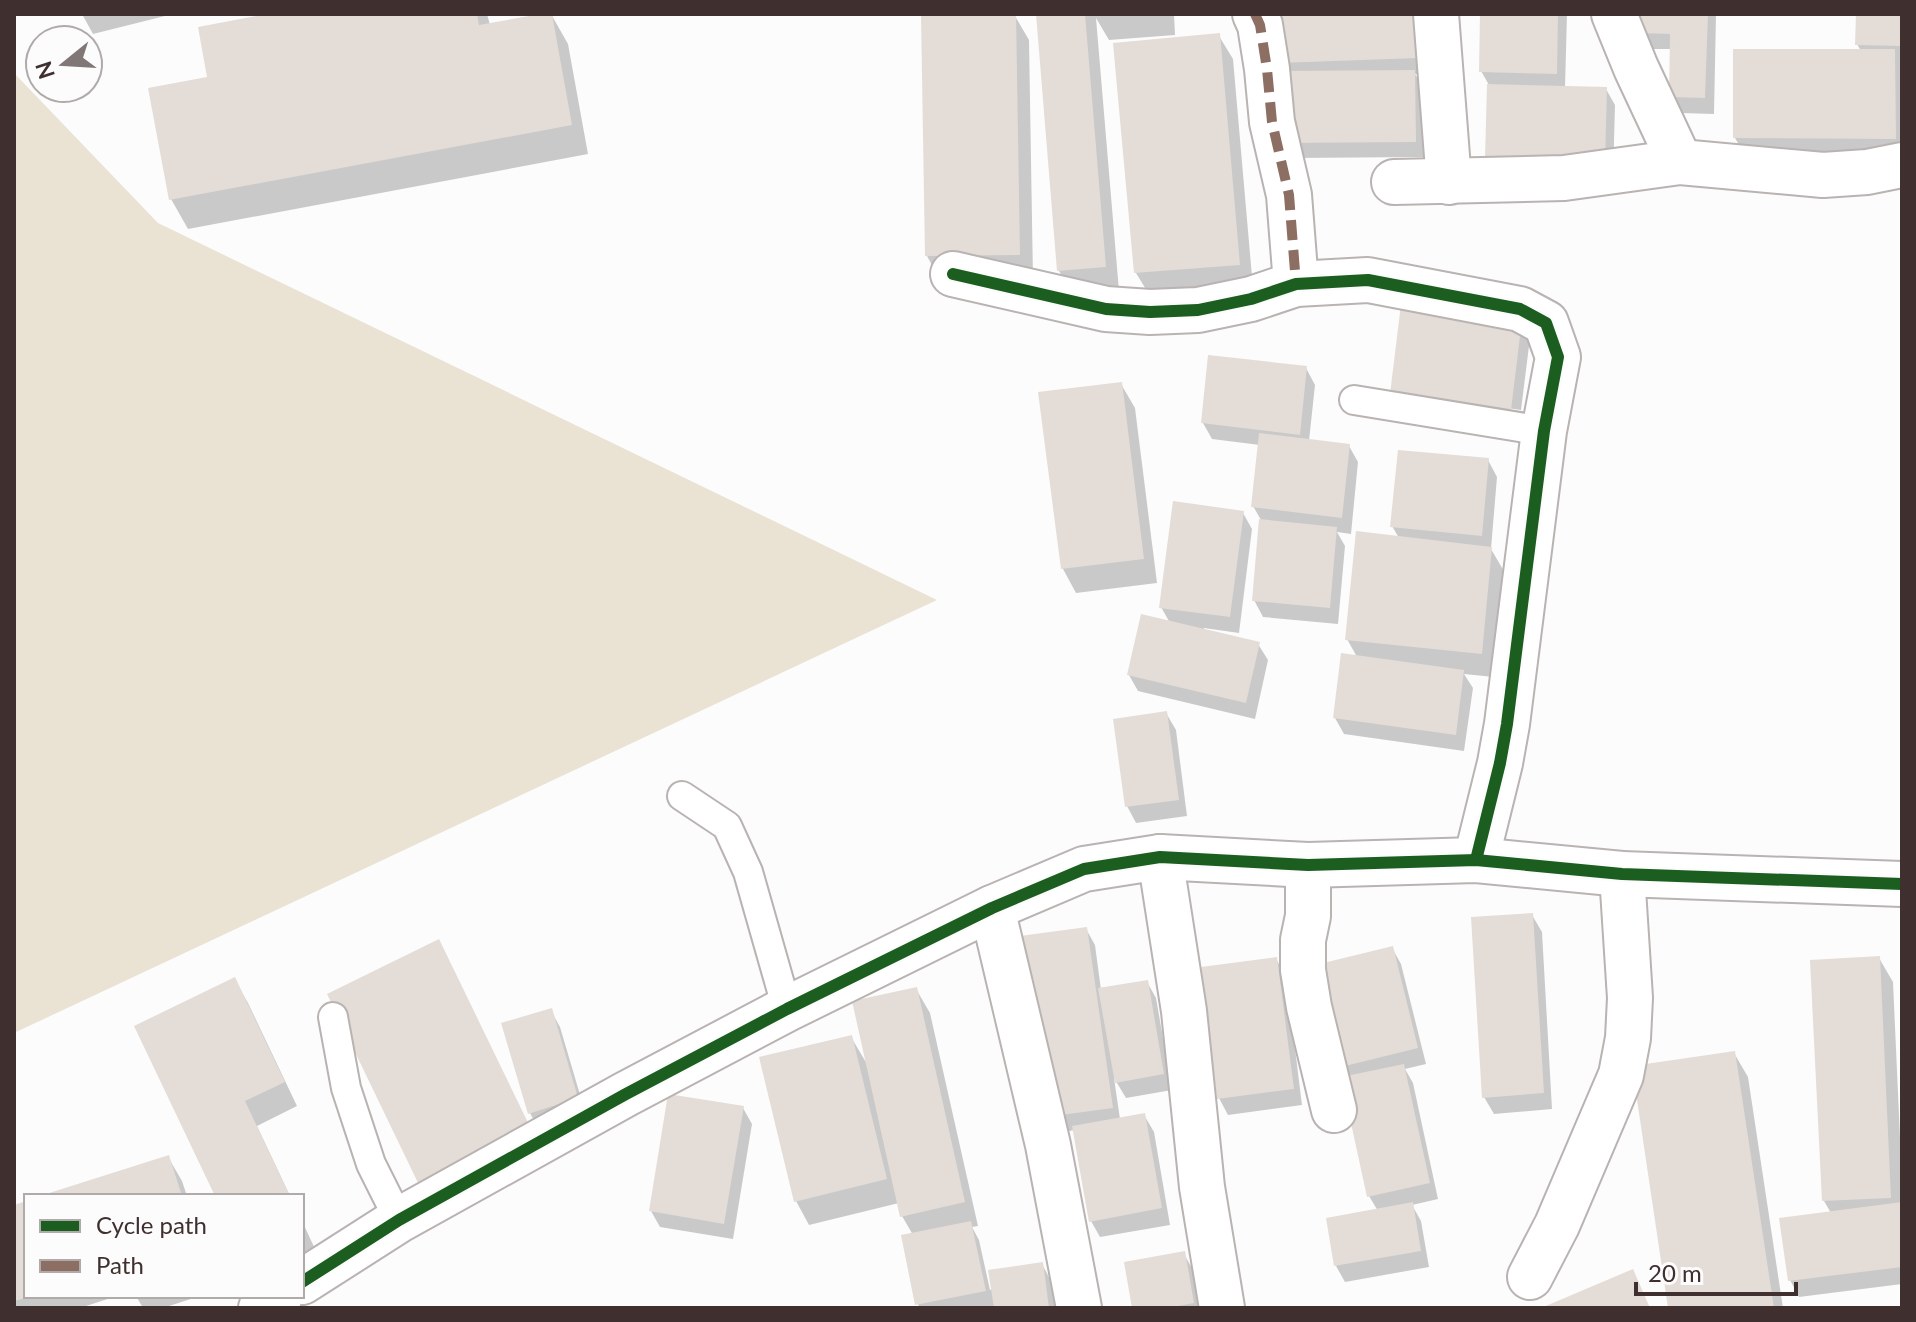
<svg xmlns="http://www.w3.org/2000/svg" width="1916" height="1322" viewBox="0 0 1916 1322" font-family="Lato,sans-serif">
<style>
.green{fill:#eae3d4}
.shadow{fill:#0003;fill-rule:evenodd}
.building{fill:#e4dcd7}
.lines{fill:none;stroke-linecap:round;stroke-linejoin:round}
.service-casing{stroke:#b9b3b2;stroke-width:32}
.minor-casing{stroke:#b9b3b2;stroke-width:48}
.service{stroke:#fff;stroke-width:28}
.minor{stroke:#fff;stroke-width:44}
.quiet{stroke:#8d6e63;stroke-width:10;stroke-dasharray:20 10;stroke-linecap:butt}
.cycleway-casing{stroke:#fcfcfc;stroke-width:17}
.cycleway{stroke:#1b5e20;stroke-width:12}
</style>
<rect width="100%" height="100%" fill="#fcfcfc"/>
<!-- green -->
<path class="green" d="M 14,73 L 158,223 L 937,600 L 14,1033 Z"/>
<!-- shadow -->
<g class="shadow">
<path d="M 82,14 L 173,14 L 93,34 Z"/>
<path d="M 278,14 L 487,14 L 490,25 L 551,14 L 568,44 L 588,154 L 188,229 L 171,199 L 209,79 Z"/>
<path d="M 1038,14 L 1174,14 L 1175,35 L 1109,40 L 1096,18 L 1119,291 L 1073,294 L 1059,271 Z"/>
<path d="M 1424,14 L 1427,74 L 1415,74 L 1423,88 L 1424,157 L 1292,158 L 1280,63 Z"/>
<path d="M 1482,14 L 1567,14 L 1565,88 L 1606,89 L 1615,105 L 1613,179 L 1489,85 L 1481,71 Z"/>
<path d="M 1641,14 L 1716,14 L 1714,114 L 1680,113 L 1671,96 L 1671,49 L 1650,49 L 1641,32 Z"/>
<path d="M 1858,14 L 1902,14 L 1902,62 L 1900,62 L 1902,64 L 1902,162 L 1749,162 L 1735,138 L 1861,51 L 1857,44 Z"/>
<path d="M 1015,16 L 1029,40 L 1033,279 L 940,280 L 927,256 Z"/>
<path d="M 1219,36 L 1233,59 L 1253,288 L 1150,296 L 1136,273 Z"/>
<path d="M 1403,306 L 1521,322 L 1530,338 L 1519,426 L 1401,410 L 1392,393 ZM 1400,393 L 1521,410 L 1520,414 L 1400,397 Z"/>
<path d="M 1306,368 L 1315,385 L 1309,441 L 1349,446 L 1358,462 L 1351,534 L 1337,532 L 1345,546 L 1338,624 L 1263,617 L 1254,600 L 1261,520 L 1253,506 L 1260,445 L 1212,439 L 1203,423 Z"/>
<path d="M 1121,384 L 1135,408 L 1157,583 L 1076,593 L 1063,569 L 1040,394 Z"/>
<path d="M 1488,460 L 1497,477 L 1491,549 L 1505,573 L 1494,677 L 1464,674 L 1473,688 L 1464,751 L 1344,734 L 1335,718 L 1357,657 L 1347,639 L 1399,538 L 1392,526 Z"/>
<path d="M 1243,513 L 1252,529 L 1239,633 L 1204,628 L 1203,631 L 1258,644 L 1268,660 L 1255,719 L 1138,691 L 1129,675 L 1170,623 L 1161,607 Z"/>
<path d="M 1166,713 L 1176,730 L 1187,816 L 1136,823 L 1127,806 Z"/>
<path d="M 1532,915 L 1542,932 L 1552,1109 L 1494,1114 L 1484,1097 Z"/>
<path d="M 1086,929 L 1095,945 L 1101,990 L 1147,982 L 1156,998 L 1172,1090 L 1126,1098 L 1114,1078 L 1120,1119 L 1144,1115 L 1154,1132 L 1170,1225 L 1100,1237 L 1091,1221 L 1075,1130 L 1057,1133 Z"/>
<path d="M 1392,948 L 1401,964 L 1426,1064 L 1405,1069 L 1413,1083 L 1438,1199 L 1412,1205 L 1421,1221 L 1429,1267 L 1345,1282 L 1336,1266 L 1378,1211 L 1369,1196 L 1345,1084 L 1335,1068 Z"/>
<path d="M 1879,958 L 1893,982 L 1902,1182 L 1902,1284 L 1799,1297 L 1790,1280 L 1831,1213 L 1824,1201 Z"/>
<path d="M 1276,959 L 1286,976 L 1302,1105 L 1228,1115 L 1219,1098 Z"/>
<path d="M 234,979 L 248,1003 L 297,1106 L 257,1126 L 290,1196 L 217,1196 Z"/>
<path d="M 916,989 L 930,1013 L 978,1226 L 972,1227 L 979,1240 L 990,1290 L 1042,1264 L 1051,1281 L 1055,1308 L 919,1308 L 903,1237 L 913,1235 L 902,1216 L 899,1203 L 809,1225 L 796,1201 L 851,1037 L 867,1064 Z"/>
<path d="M 551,1011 L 560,1027 L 586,1115 L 539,1130 L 530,1113 Z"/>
<path d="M 1734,1053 L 1748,1077 L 1783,1308 L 1670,1308 Z"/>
<path d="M 743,1108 L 752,1124 L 733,1239 L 660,1227 L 651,1211 Z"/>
<path d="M 168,1157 L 182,1181 L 187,1196 L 48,1196 Z"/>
<path d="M 26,1203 L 26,1296 L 117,1296 L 80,1308 L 14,1308 L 14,1207 Z"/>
<path d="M 302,1221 L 316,1251 L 302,1258 Z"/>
<path d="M 1184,1254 L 1193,1270 L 1200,1308 L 1134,1308 Z"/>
<path d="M 136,1296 L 200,1296 L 163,1308 L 143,1308 Z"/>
</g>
<!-- building -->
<g class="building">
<path d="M 267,14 L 477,14 L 479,25 L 540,14 L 552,14 L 572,125 L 169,200 L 148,88 L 207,77 L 198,27 Z"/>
<path d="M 1016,14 L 1020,255 L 925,256 L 921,15 Z"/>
<path d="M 1036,14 L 1085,14 L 1106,267 L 1057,271 Z"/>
<path d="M 1276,14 L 1417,14 L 1418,58 L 1278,63 Z"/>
<path d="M 1480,14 L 1558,14 L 1557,74 L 1479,72 Z"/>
<path d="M 1639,14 L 1708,14 L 1705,98 L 1669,97 L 1670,34 L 1639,33 Z"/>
<path d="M 1856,14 L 1902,14 L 1902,46 L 1855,45 Z"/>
<path d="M 1220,33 L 1240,265 L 1134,273 L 1113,43 Z"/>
<path d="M 1733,49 L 1895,49 L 1896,139 L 1733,138 Z"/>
<path d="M 1415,70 L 1416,142 L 1281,143 L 1280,71 Z"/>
<path d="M 1487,84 L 1607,87 L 1605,163 L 1485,159 Z"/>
<path d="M 1401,304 L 1522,320 L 1511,410 L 1390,394 Z"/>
<path d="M 1208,355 L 1307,366 L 1300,435 L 1201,423 Z"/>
<path d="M 1122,382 L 1144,559 L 1061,569 L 1038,392 Z"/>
<path d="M 1259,433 L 1350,444 L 1342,518 L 1251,507 Z"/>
<path d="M 1398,450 L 1489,458 L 1482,536 L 1390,527 Z"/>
<path d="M 1173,501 L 1244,511 L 1230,617 L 1159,608 Z"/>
<path d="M 1259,519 L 1337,527 L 1330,608 L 1252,601 Z"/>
<path d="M 1356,531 L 1492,547 L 1482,654 L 1345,640 Z"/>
<path d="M 1141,614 L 1260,642 L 1246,703 L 1127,675 Z"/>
<path d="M 1341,653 L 1464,670 L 1456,735 L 1333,718 Z"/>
<path d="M 1167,711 L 1179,800 L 1125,807 L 1113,719 Z"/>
<path d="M 1533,913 L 1544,1093 L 1482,1098 L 1471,917 Z"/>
<path d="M 1087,927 L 1113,1108 L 1046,1117 L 1020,936 Z"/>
<path d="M 439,939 L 533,1133 L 420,1187 L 327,994 Z"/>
<path d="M 1393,946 L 1418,1048 L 1333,1069 L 1307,967 Z"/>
<path d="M 1880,956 L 1891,1198 L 1822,1201 L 1810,960 Z"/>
<path d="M 1277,957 L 1294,1089 L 1217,1099 L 1201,967 Z"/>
<path d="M 235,977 L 285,1082 L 245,1101 L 290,1196 L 215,1196 L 134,1026 Z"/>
<path d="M 1148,980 L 1164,1074 L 1115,1083 L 1098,988 Z"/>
<path d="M 917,987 L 965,1202 L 900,1217 L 852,1001 Z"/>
<path d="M 552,1008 L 578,1098 L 528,1114 L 501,1023 Z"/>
<path d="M 852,1035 L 887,1179 L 794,1202 L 759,1057 Z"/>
<path d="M 1735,1051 L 1774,1308 L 1668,1308 L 1632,1066 Z"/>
<path d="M 1404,1064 L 1430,1183 L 1367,1197 L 1341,1077 Z"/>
<path d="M 668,1094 L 744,1106 L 724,1224 L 649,1211 Z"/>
<path d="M 1145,1113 L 1162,1208 L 1089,1222 L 1072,1126 Z"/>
<path d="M 169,1155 L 182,1196 L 44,1196 L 43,1195 Z"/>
<path d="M 26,1201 L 26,1298 L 14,1301 L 14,1205 Z"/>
<path d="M 1413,1202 L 1421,1251 L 1334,1266 L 1326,1218 Z"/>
<path d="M 1902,1202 L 1902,1267 L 1788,1281 L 1779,1218 Z"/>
<path d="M 971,1221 L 986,1291 L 915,1305 L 901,1235 Z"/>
<path d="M 1185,1251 L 1194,1303 L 1167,1308 L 1132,1308 L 1124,1262 Z"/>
<path d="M 1043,1262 L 1049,1308 L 994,1308 L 988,1270 Z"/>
<path d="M 1633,1269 L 1650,1308 L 1541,1308 Z"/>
</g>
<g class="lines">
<!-- service casing -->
<g class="service-casing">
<g id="service">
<path d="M 1354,400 L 1544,431"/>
<path d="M 682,796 L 727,826 L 748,872 L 787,1009"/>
<path d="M 333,1017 L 346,1088 L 371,1164 L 399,1220"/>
</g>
</g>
<!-- minor casing -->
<g class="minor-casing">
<g id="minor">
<path d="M 1255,14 L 1260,25 L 1267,69 L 1272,122 L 1289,195 L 1296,284"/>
<path d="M 1436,14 L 1449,182"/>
<path d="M 1614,14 L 1636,68 L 1680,162"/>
<path d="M 1394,182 L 1564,178 L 1680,162 L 1823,175 L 1867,172 L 1902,165"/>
<path d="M 953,274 L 1106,309 L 1150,312 L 1198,310 L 1251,299 L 1296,284 L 1368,280 L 1520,309 L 1546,323 L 1558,357 L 1544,431 L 1507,724 L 1500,763 L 1476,860"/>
<path d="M 1160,857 L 1184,1011 L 1202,1187 L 1222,1308"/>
<path d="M 1308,865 L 1308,916 L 1303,940 L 1303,970 L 1309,1007 L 1334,1110"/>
<path d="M 992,908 L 1048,1145 L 1079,1308"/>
<path d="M 1530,1277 L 1557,1225 L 1621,1075 L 1628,1038 L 1630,998 L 1622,874"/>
<path d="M 302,1282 L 399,1220 L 626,1094 L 787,1009 L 992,908 L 1084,869 L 1160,857 L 1308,865 L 1476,860 L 1622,874 L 1902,884"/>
<path d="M 261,1308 L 280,1296"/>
</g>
</g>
<!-- service -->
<use href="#service" class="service"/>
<!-- minor -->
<use href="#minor" class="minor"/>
<!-- quiet -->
<path class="quiet" d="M 1255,14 L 1260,25 L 1267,69 L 1272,122 L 1289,195 L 1296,284"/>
<!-- cycleway casing -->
<g class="cycleway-casing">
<g id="cycleway">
<path d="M 953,274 L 1106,309 L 1150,312 L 1198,310 L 1251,299 L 1296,284 L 1368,280 L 1520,309 L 1546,323 L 1558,357 L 1544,431 L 1507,724 L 1500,763 L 1476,860"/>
<path d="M 302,1282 L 399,1220 L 626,1094 L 787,1009 L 992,908 L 1084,869 L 1160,857 L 1308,865 L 1476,860 L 1622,874 L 1902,884"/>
</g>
</g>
<!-- cycleway -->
<use href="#cycleway" class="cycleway"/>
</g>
<!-- border -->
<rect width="1916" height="1322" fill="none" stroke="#3f302f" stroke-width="32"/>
<!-- legend -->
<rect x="24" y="1194" width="280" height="104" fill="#fcfcfc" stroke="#b0aaaa" stroke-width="2"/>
<rect x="40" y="1220" width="40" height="12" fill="#1b5e20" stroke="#b0aaaa" stroke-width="2"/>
<text x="96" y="1234" font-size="24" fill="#3f302f">Cycle path</text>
<rect x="40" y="1260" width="40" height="12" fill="#8d6e63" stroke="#b0aaaa" stroke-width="2"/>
<text x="96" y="1274" font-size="24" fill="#3f302f">Path</text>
<!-- north arrow -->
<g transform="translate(64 64) rotate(252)"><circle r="38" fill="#fcfcfc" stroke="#b0aaaa" stroke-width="2"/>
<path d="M0-6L14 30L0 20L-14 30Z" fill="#817777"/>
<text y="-12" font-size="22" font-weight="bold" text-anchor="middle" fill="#3f302f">N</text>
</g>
<!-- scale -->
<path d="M1636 1282v12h160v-12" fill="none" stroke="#3f302f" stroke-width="4"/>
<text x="1648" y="1282" font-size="24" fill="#3f302f" stroke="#fcfcfc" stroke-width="6" paint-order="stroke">20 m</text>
</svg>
